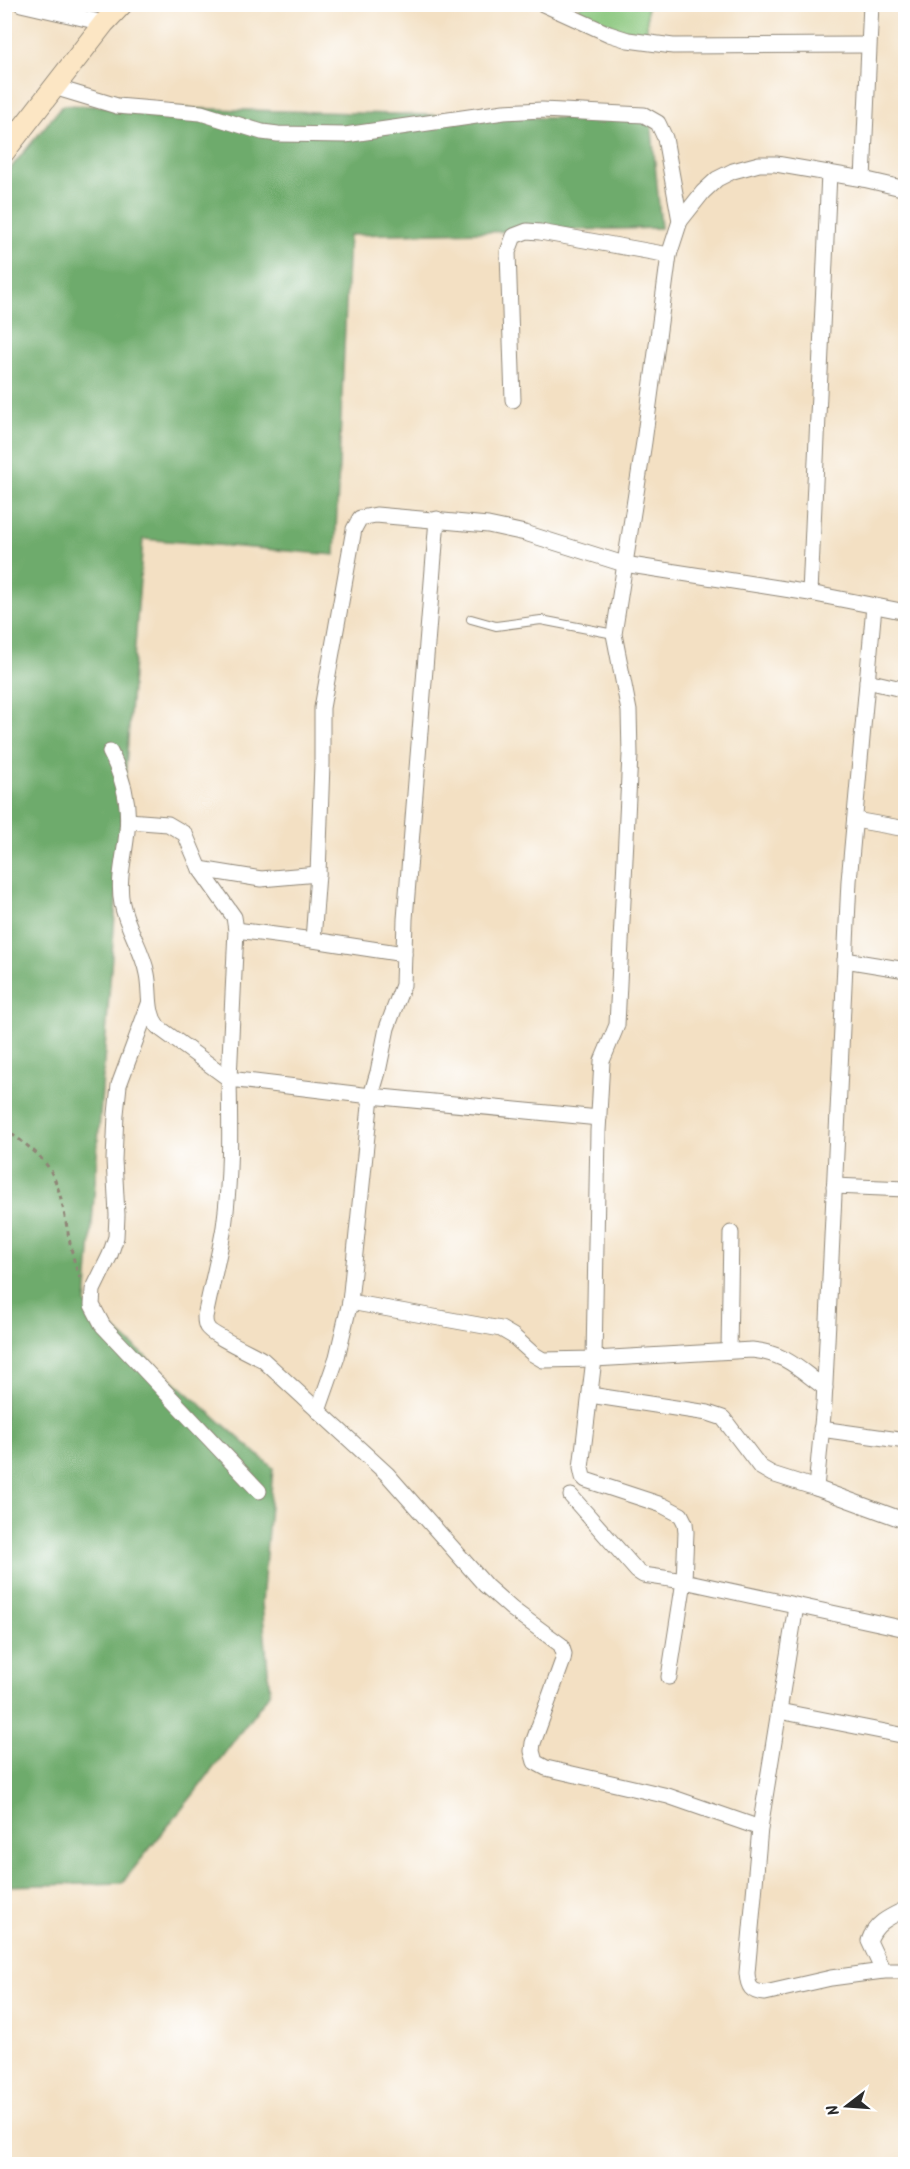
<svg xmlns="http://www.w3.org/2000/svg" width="910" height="2169" viewBox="0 0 910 2169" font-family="Kalam,sans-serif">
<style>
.green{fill:#89c67c;stroke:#5a7854;stroke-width:1.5}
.forest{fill:#6eab6c;stroke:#4c6b4c;stroke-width:1.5}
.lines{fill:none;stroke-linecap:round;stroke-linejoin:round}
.lane-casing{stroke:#8f8677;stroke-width:10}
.street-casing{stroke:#8f8677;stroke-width:17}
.secondary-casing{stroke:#8f8677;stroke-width:23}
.path{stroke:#8f8677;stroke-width:3;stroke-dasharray:4.5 4.5;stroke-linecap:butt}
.lane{stroke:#fff;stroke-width:8}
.street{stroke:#fff;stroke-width:15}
.secondary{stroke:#fce6c4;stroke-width:21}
</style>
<rect width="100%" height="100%" fill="#fff"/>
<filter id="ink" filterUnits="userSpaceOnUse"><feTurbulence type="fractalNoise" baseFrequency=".0167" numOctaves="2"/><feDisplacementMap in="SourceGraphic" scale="12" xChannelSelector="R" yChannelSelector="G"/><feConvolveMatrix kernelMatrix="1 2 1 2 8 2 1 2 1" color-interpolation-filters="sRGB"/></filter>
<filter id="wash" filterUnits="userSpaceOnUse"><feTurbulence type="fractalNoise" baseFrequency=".008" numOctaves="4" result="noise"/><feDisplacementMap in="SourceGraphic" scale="24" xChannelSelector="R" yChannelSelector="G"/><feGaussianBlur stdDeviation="1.35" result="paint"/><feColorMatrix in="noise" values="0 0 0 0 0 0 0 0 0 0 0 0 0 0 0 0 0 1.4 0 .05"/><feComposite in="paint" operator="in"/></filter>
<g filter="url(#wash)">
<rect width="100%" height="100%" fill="#f3e0c3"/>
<!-- green -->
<path class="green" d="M 581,5 L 647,5 L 647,33 L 620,30 L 578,11 Z"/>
<!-- forest -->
<path class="forest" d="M 63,105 L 506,117 L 651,120 L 661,228 L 349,235 L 335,555 L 143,539 L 86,1304 L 273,1468 L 262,1603 L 270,1693 L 193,1795 L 122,1883 L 5,1886 L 4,176 Z"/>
</g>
<g filter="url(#ink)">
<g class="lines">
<!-- lane casing -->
<g class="lane-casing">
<path id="lane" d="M 471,619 L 496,626 L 541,620 L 614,634"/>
</g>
<!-- street casing -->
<g class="street-casing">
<g id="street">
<path d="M 21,4 L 104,23"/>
<path d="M 543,4 L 609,34 L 628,40 L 673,46 L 868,45"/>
<path d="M 54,87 L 117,106 L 201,113 L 262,132 L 278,134 L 345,135 L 504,112 L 542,110 L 644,115 L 658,123 L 665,138 L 680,221"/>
<path d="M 863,179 L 871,4"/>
<path d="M 513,400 L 508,252 L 514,236 L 527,231 L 540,232 L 669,255"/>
<path d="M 810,593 L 829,173"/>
<path d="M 867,681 L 906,690"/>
<path d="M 110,752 C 123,777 130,802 127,831 C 125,856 117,880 122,904 C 127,929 143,950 147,974 C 151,993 146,1011 158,1027 L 229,1079 C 230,1128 231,1178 224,1227 C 219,1257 211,1287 205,1317 C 205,1321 205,1324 207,1327 C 210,1334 253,1354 263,1360 L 387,1474 L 486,1586 L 512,1609 L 561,1645 L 564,1654 L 563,1660 L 533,1743 L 532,1751 L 535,1762 L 546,1768 L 668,1796 L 760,1828"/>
<path d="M 855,820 L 906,829"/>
<path d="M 128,821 L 168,824 L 185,834 L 200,869 L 234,917 L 236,930 L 229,1079 L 371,1096 L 599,1118"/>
<path d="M 200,869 L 261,879 L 318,874"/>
<path d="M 236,930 L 313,940 L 404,954"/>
<path d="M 313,940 L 318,874 L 322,764 L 322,708 L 354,529 L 360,518 L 376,515 L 488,525 L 525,533 L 624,564 L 810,593 L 906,612"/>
<path d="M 845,960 L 906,970"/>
<path d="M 149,1004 L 119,1085 L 116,1114 L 114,1160 L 117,1215 L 116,1237 L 110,1255 L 93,1290 L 92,1305 L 103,1326 L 259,1491"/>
<path d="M 834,1186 L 906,1189"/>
<path d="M 350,1302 L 501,1329 L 513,1336 L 533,1354 L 543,1360 L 594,1359 L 752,1350 C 785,1353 799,1369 825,1388"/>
<path d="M 729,1351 L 731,1233"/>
<path d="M 590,1395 L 708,1413 L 723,1418 L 760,1467 L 772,1474 L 816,1488 L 906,1521"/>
<path d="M 318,1411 L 337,1357 L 350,1302 L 371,1096 L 378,1072 L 387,1028 L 403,985 L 405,919 L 437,519"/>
<path d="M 821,1429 L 906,1441"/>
<path d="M 816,1488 L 824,1404 L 849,881 L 874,606"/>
<path d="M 571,1496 L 637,1571 L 643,1575 L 684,1581 L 906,1629"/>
<path d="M 796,1606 L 760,1828 L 747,1973 C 748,1987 751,1992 765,1993 L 831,1978 L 883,1971 L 906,1971"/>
<path d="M 669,1677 L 684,1581 L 686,1532 L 685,1523 L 681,1515 L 662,1505 L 586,1480 L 583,1477 L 581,1468 L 594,1359 L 598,1131 L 602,1061 L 617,1025 L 630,755 L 629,711 L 614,634 L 644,442 L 669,255 L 680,221 L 703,192 L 717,179 L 733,171 L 759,164 L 776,164 L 863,179 L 906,189"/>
<path d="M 779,1711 L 906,1736"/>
<path d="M 883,1971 L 869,1941 C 875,1923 889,1917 906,1909"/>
</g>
</g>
<!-- secondary casing -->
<g class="secondary-casing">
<path id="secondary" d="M 4,152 L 104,23 L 122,4"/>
</g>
<!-- path -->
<path class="path" d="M 4,1129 C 20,1140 40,1153 50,1170 C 67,1200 66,1245 80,1278"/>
<!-- lane -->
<use href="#lane" class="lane"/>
<!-- street -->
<use href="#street" class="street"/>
<!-- secondary -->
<use href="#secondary" class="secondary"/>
</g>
</g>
<!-- margin -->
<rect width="910" height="2169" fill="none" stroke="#fff" stroke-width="24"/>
<!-- north arrow -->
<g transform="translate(847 2106) rotate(253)" stroke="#ffffff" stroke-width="4.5" paint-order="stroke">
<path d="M0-4.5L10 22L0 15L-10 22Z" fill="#2b2b2b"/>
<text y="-9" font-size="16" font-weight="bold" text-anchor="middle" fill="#2b2b2b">N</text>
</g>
</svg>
